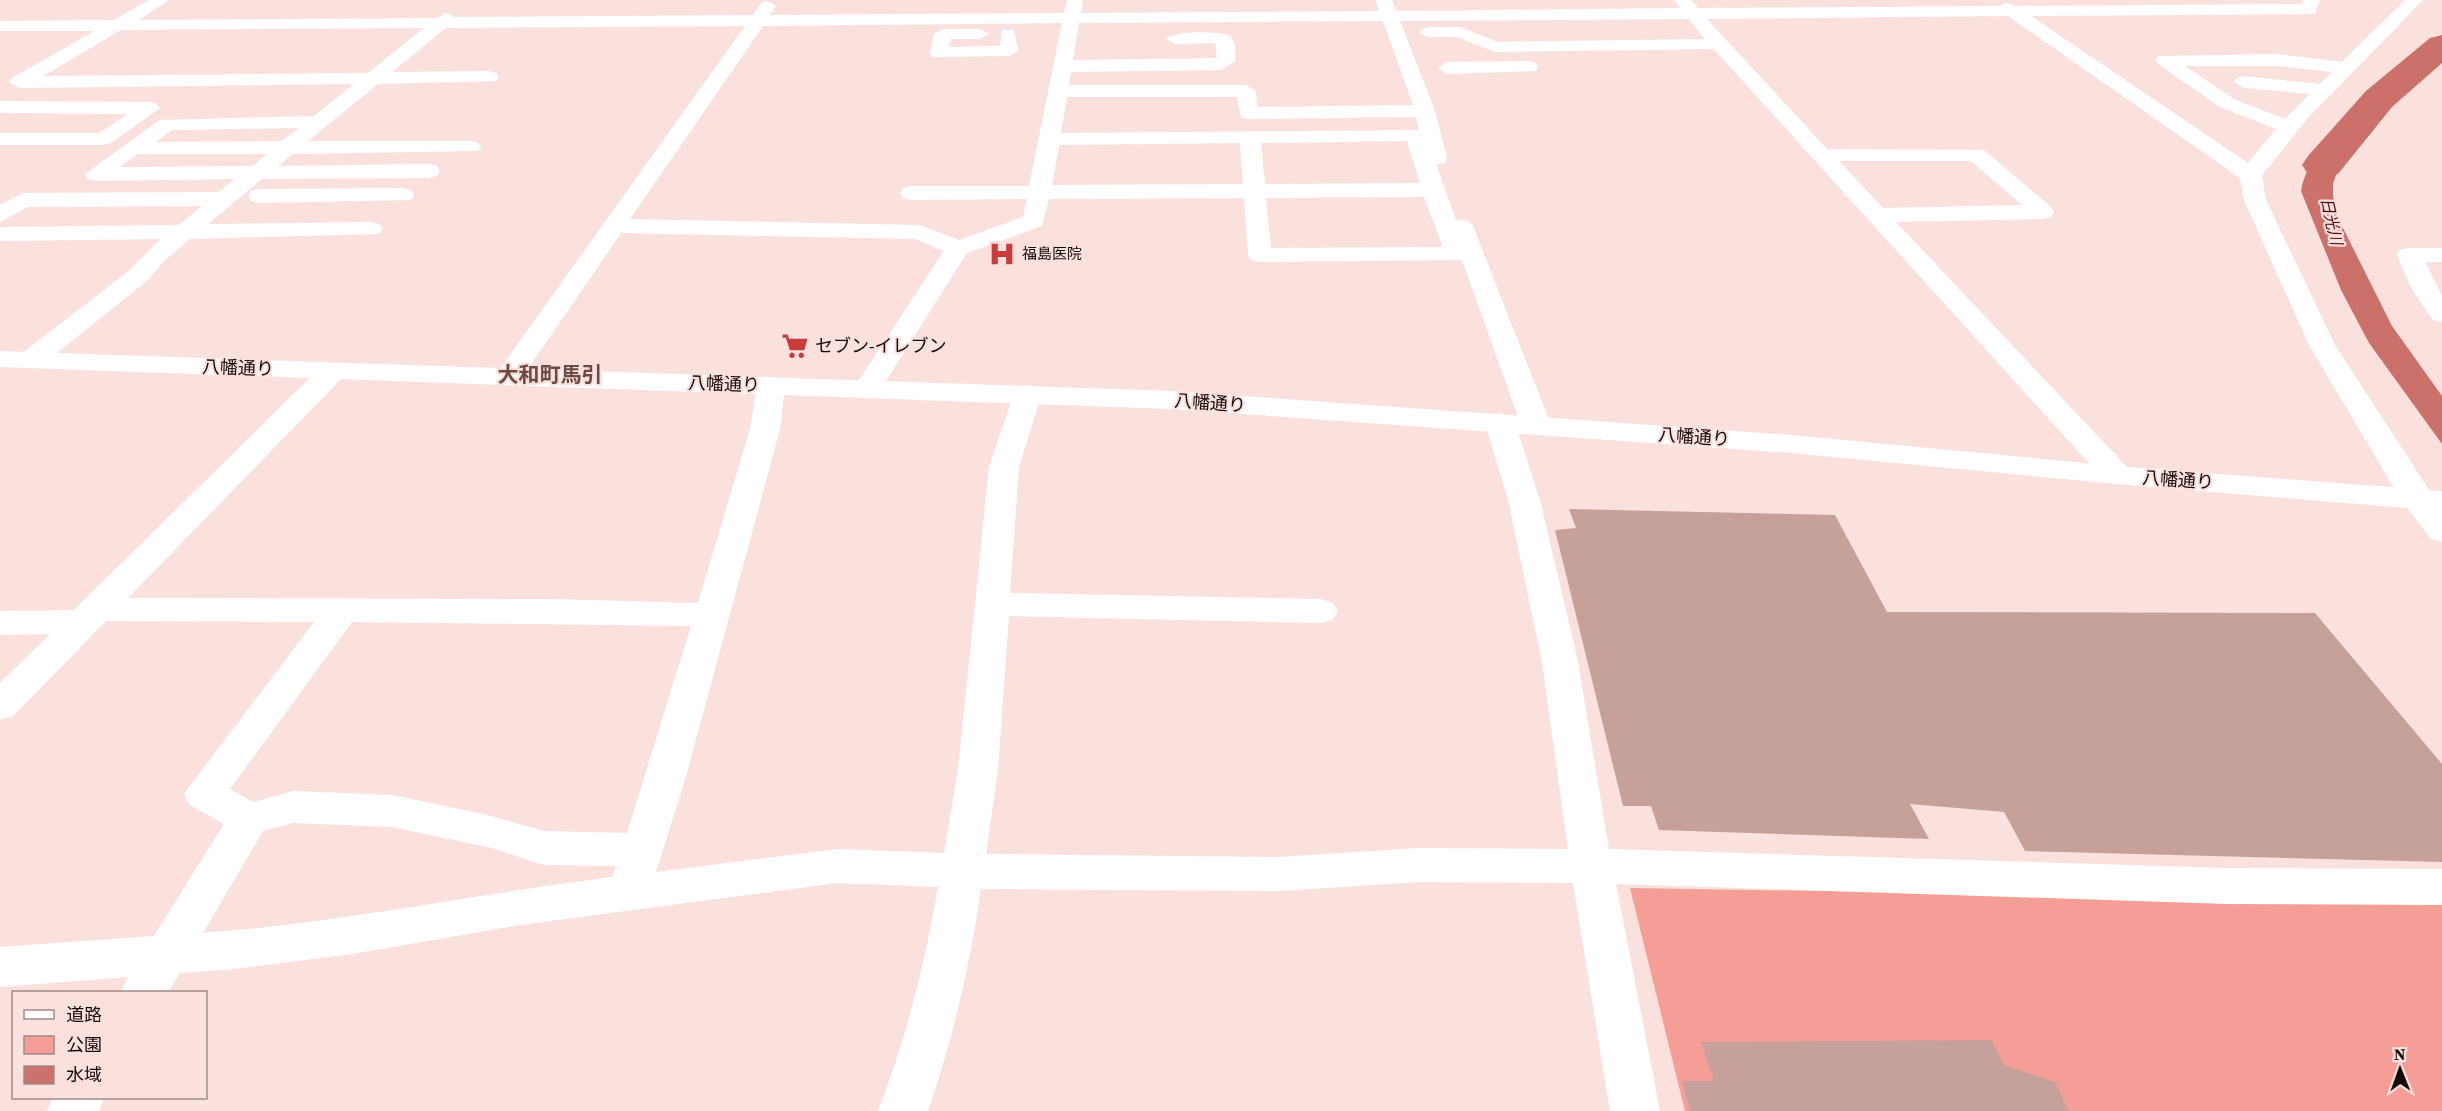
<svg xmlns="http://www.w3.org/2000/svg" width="2442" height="1111" viewBox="0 0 2442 1111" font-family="'Source Serif 4','Noto Sans JP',serif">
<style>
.green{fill:#f59e96}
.water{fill:#cb7169}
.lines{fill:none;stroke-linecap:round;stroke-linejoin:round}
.river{fill:#cb7169;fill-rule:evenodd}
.building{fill:#c6a09b}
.minor{fill:#fff;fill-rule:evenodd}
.tertiary{fill:#fff;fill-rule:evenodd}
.labels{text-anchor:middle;stroke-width:4.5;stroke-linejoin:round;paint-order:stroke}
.far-poi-label{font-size:15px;fill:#160908;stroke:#fae1de;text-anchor:start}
.far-water-label{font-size:16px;font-style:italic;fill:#590309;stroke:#fae1de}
.poi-label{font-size:18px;fill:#160908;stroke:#fae1de;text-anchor:start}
.street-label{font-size:18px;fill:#160908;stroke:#fae1de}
.quarter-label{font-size:21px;font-weight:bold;fill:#6b4a47;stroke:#fae1de}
</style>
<rect width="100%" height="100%" fill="#fae1de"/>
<!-- green -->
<path class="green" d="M 1630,888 L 2442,901 L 2442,1111 L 1685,1111 Z"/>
<!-- water -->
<path class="water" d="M 2365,96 L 2390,102 L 2337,172 L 2333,184 L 2333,196 L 2338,218 L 2392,326 L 2442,396 L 2442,444 L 2369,343 L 2341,290 L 2301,191 C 2306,158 2343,121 2365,96 Z"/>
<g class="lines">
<!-- river -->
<path class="river" d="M 2442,35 L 2442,63 L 2392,107 L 2338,174 L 2323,177 L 2308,174 L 2302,165 L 2308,156 L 2366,91 L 2430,38 Z"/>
</g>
<!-- building -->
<g class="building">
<path d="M 1569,509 L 1835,515 L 1887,612 L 2315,613 L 2442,764 L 2442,862 L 2025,851 L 2004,812 L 1910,804 L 1929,839 L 1659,830 L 1651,806 L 1623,806 L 1555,530 L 1576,528 Z"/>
<path d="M 1991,1040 L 2004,1065 L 2055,1082 L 2069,1111 L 1690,1111 L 1682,1081 L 1714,1081 L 1701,1042 Z"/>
</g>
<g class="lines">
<!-- minor -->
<g class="minor">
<path d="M 149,0 L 169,0 L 139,20 L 437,18 L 447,13 L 455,17 L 753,15 L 762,2 L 768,1 L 776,6 L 770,15 L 1064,13 L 1067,0 L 1083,0 L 1081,13 L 1379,11 L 1376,0 L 1392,0 L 1396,11 L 1680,8 L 1674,0 L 1691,0 L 1698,8 L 2000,6 L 2007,3 L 2015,6 L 2302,4 L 2304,0 L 2320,0 L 2315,13 L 2309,14 L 2031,16 L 2248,163 L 2276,129 L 2220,107 L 2158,64 L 2156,60 L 2158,56 L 2278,54 L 2342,62 L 2405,0 L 2423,0 L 2307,119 L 2262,175 L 2266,200 L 2335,345 L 2442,510 L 2442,542 L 2431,539 L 2400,498 L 2309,345 L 2244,200 L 2240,178 L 2008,16 L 1707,19 L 1827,149 L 1984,150 L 2051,207 L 2054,212 L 2051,217 L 2043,219 L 1896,222 L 2128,468 L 2132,475 L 2128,482 L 2117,484 L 2106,482 L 1714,49 L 1495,52 L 1457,37 L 1428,37 L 1419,32 L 1428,27 L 1460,27 L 1498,42 L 1705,39 L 1689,19 L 1400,21 L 1435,111 L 1447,158 L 1444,163 L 1436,164 L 1456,220 L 1469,221 L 1473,226 L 1551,425 L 1546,431 L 1536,434 L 1526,431 L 1521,425 L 1462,260 L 1260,262 L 1251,260 L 1248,255 L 1244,198 L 1049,199 L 1042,226 L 967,253 L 877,395 L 867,397 L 857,395 L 853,389 L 944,251 L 915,239 L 621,233 L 519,382 L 509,384 L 499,382 L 495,376 L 499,370 L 745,26 L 446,28 L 392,72 L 489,71 L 496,73 L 499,77 L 496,81 L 378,84 L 308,141 L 471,141 L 478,143 L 482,147 L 478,151 L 293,154 L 278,166 L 429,164 L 437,166 L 440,171 L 437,176 L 429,178 L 262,179 L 208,224 L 371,222 L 379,224 L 383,229 L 379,234 L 190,239 L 163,262 L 148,280 L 41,366 L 31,368 L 21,366 L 17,360 L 21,354 L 130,270 L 161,239 L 0,241 L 0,227 L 179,225 L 202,206 L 28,207 L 0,222 L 0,205 L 23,193 L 219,192 L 235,179 L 96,181 L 88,179 L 85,174 L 160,120 L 314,116 L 354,84 L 19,88 L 9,82 L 15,76 L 95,31 L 0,31 L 0,21 L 114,20 ZM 1383,21 L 1413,105 L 1257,107 L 1256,91 L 1246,85 L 1069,85 L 1071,72 L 1221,70 L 1235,61 C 1235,55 1237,42 1231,37 C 1223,30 1172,31 1166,39 L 1175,44 L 1215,43 L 1217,58 L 1073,60 L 1079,23 ZM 1062,23 L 1029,186 L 911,186 L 903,188 L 900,193 L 903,198 L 911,200 L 1027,199 L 1023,217 L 959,240 L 919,225 L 630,219 L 763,26 ZM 424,28 L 368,73 L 43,76 L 121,30 ZM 2185,66 L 2278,66 L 2332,72 L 2320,84 L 2244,76 L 2237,78 L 2234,82 L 2244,88 L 2310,94 L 2285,119 L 2234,99 ZM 1067,97 L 1237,97 L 1241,117 L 1248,119 L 1416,117 L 1419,130 L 1061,133 ZM 299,128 L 282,141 L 156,142 L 172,130 ZM 1407,141 L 1420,183 L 1265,184 L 1261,143 ZM 1240,143 L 1243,184 L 1052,185 L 1059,145 ZM 138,154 L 267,154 L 252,166 L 120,167 ZM 1839,161 L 1971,161 L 2022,205 L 1883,208 ZM 1424,197 L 1443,247 L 1271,248 L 1266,198 Z"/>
<path d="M 943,29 L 980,29 L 989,34 L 980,39 L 951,39 L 949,47 L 1000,46 L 1002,30 L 1014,30 L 1018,51 L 1009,56 L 933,57 L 930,53 L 934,34 Z"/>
<path d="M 1529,61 L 1536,63 L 1538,67 L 1536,71 L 1447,74 L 1438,68 L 1447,62 Z"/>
<path d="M 0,101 L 150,102 L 157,104 L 160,108 L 111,143 L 104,145 L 0,145 L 0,133 L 99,133 L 128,114 L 0,113 Z"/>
<path d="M 403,188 L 411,190 L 414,195 L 411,200 L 259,203 L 251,201 L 248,196 L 251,191 L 259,189 Z"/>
<path d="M 2409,248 L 2442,248 L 2442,262 L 2425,262 L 2442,296 L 2442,322 L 2433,320 L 2413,291 L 2397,255 L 2400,250 Z"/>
<path d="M 333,363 L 343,365 L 347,371 L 343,377 L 128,598 L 553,599 L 698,603 L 750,429 L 757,386 L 761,380 L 771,378 L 781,380 L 785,386 L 780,429 L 685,780 L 656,872 L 838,849 L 944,853 L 958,770 L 989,467 L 1014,393 L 1018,387 L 1028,385 L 1038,387 L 1042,393 L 1019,467 L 1010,593 L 1321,599 L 1333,603 L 1338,611 L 1333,619 L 1321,623 L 1009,616 L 998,770 L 986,854 L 1278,857 L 1420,848 L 1568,849 L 1542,662 L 1509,504 L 1485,422 L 1490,416 L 1500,413 L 1510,416 L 1515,422 L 1541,504 L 1578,662 L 1609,849 L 2227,868 L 2442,869 L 2442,905 L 2227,904 L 1616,884 L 1660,1111 L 1610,1111 L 1573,883 L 1420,882 L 1278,891 L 981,889 C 970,965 953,1039 928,1111 L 878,1111 C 906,1039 925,964 938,887 L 838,883 L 520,925 L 352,954 L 235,969 L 180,973 L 168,992 L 121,992 L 128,977 L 0,987 L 0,947 L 154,936 L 224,824 L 190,805 L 184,794 L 314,622 L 106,621 L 13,716 L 0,720 L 0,683 L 50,634 L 0,635 L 0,611 L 74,610 L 323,365 ZM 352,622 L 691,626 L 627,833 L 544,831 L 488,815 L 392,795 L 293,791 L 253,802 L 230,789 ZM 293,823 L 392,827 L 488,847 L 544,865 L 616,866 L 612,877 C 476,894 340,923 203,933 L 263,831 Z"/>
<path d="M 53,1098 L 104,1098 L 99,1111 L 47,1111 Z"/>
</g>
<!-- tertiary -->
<path class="tertiary" d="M 0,351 L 1173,391 L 1791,435 L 2117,466 L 2442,491 L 2442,511 L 2117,484 L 1791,453 L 1173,409 L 0,367 Z"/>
</g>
<!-- icons -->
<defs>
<g id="hospital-bare" transform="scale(2.07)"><path d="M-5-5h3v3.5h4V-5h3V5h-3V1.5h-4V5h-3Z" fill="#ca3c3a" stroke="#fae1de" stroke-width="2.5" paint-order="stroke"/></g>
<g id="supermarket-bare" transform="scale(2.07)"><path d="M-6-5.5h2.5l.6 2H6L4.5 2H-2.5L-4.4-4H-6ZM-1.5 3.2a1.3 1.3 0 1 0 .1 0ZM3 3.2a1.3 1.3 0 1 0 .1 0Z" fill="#ca3c3a" stroke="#fae1de" stroke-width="2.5" paint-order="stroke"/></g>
</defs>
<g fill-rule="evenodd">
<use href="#hospital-bare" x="1002" y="254"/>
<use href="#supermarket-bare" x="795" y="346"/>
</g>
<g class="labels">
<!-- far-poi labels -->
<g class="far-poi-label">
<text x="1022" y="259">福島医院</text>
</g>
<!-- far-water labels -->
<g class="far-water-label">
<text transform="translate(2332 221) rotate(77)" y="6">日光川</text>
</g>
<!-- poi labels -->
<g class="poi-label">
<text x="815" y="352">セブン-イレブン</text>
</g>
<!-- street labels -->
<g class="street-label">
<text transform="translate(238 368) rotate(2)" y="6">八幡通り</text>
<text transform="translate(724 384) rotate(2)" y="6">八幡通り</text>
<text transform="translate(1210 403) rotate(4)" y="6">八幡通り</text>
<text transform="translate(1694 437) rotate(4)" y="6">八幡通り</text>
<text transform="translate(2178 480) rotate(4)" y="6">八幡通り</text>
</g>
<!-- quarter labels -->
<g class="quarter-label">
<text x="550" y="382">大和町馬引</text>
</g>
</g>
<!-- legend -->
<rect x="12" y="991" width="195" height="108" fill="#fae1de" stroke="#9f8b88" stroke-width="1.5"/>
<rect x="24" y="1010" width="30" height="9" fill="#ffffff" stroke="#9f8b88" stroke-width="1.5"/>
<text x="66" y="1021" font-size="18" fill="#160908">道路</text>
<rect x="24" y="1036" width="30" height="18" fill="#f59e96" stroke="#9f8b88" stroke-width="1.5"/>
<text x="66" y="1051" font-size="18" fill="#160908">公園</text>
<rect x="24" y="1066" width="30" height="18" fill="#cb7169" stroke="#9f8b88" stroke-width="1.5"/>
<text x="66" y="1081" font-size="18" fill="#160908">水域</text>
<!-- north arrow -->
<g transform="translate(2400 1069) rotate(359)" stroke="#fae1de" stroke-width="4.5" paint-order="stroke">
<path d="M0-4.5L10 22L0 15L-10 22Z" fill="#160908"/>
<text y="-9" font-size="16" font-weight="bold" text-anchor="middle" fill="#160908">N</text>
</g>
</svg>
